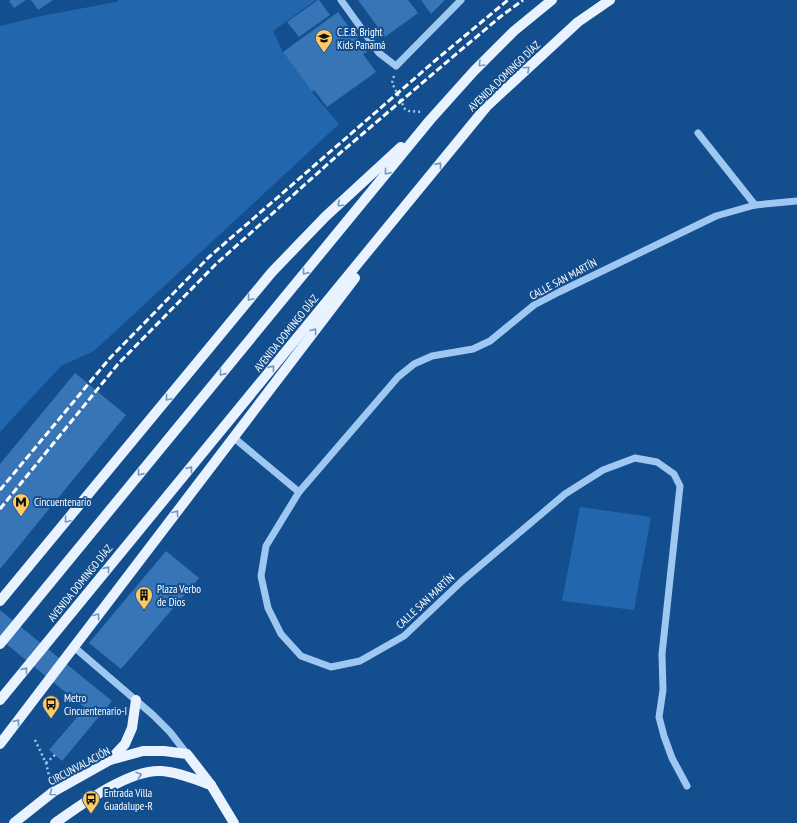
<svg xmlns="http://www.w3.org/2000/svg" width="797" height="823" viewBox="0 0 797 823" font-family="'PT Sans Narrow',sans-serif">
<style>
.green{fill:#2266ad}
.building{fill:#3775b7}
.lines{fill:none;stroke-linecap:round;stroke-linejoin:round}
.path{stroke:#9ec7f1;stroke-width:2.5;stroke-dasharray:2 3;stroke-linecap:butt}
.minor{stroke:#9ec7f1;stroke-width:7}
.major{stroke:#e9f2ff;stroke-width:10}
.rail{stroke:#fff;stroke-width:3;stroke-dasharray:7 3;stroke-linecap:butt}
.oneway{stroke:#7398c1}
.labels{text-anchor:middle;stroke-width:4;stroke-linejoin:round;paint-order:stroke}
.poi-label{font-size:11px;fill:#fff;stroke:#134e8f;text-anchor:start}
.street-label{font-size:11px;fill:#fff;stroke:#134e8f}
</style>
<rect width="100%" height="100%" fill="#134e8f"/>
<!-- green -->
<g class="green">
<path d="M 119,0 L 316,0 L 273,31 L 283,52 L 312,92 L 339,124 L 94,351 L 61,366 L 0,432 L 0,26 L 41,16 L 116,2 Z"/>
<path d="M 580,507 L 651,517 L 634,610 L 562,601 Z"/>
</g>
<!-- building -->
<g class="building">
<path d="M 11,0 L 26,0 L 14,8 L 9,1 Z"/>
<path d="M 31,0 L 53,0 L 38,10 Z"/>
<path d="M 318,0 L 319,0 L 330,15 L 299,37 L 287,22 Z"/>
<path d="M 358,0 L 408,0 L 418,13 L 385,37 Z"/>
<path d="M 421,0 L 445,0 L 431,14 Z"/>
<path d="M 338,12 L 367,52 L 363,54 L 376,72 L 327,107 L 314,90 L 312,92 L 283,52 Z"/>
<path d="M 75,373 L 126,415 L 0,569 L 0,464 Z"/>
<path d="M 166,551 L 199,578 L 121,669 L 89,643 Z"/>
<path d="M 0,610 L 112,701 L 107,707 L 112,711 L 107,717 L 102,713 L 62,761 L 49,750 L 85,708 L 0,639 Z"/>
</g>
<g class="lines">
<!-- path -->
<g class="path">
<path d="M 394,76 L 392,83 L 405,109 L 409,111 L 421,112"/>
<path d="M 35,740 L 46,763 L 50,780"/>
<path d="M 46,763 L 55,755"/>
</g>
<!-- minor -->
<g class="minor">
<path d="M 341,0 L 379,53 L 396,66 L 461,0"/>
<path d="M 698,133 L 755,205"/>
<path d="M 233,437 L 299,492"/>
<path d="M 74,647 L 153,715 L 170,732 L 187,754"/>
<path d="M 687,786 L 672,758 L 664,736 L 659,717 L 663,690 L 662,654 L 680,486 L 674,474 L 657,462 L 635,458 L 603,470 L 565,494 L 462,581 L 404,636 L 360,661 L 331,667 L 301,656 L 281,634 L 268,608 L 261,576 L 266,546 L 299,492 L 398,377 L 414,364 L 432,356 L 473,349 L 490,341 L 534,305 L 559,292 L 716,216 L 755,205 L 797,201"/>
</g>
<!-- major -->
<g class="major">
<path d="M 0,601 L 272,272 L 325,217 L 401,147"/>
<path d="M 0,644 L 430,120 L 474,71 L 514,31 L 552,0"/>
<path d="M 0,700 L 487,106 L 578,22 L 610,0"/>
<path d="M 0,744 L 355,278"/>
<path d="M 110,760 L 125,744 L 132,728 L 136,700"/>
<path d="M 14,823 L 53,792 L 110,760 L 143,751 L 164,751 L 187,754 L 211,785 L 234,823"/>
<path d="M 55,823 C 81,805 129,769 161,771 C 178,772 194,779 211,785"/>
</g>
<!-- rail -->
<g class="rail">
<path d="M 0,490 L 110,358 L 209,257 L 437,59 L 508,0"/>
<path d="M 0,509 L 118,364 L 216,264 L 339,154 L 442,66 L 500,17 L 523,0"/>
</g>
</g>
<!-- one-way arrows -->
<defs><path id="oneway-chevron" d="M-2-3.5L2.5 0L-2 3.5" fill="none" stroke-width="1.6" stroke-linecap="round" stroke-linejoin="round"/></defs>
<g class="oneway">
<use href="#oneway-chevron" transform="translate(481 64) rotate(135)"/>
<use href="#oneway-chevron" transform="translate(527 69) rotate(-43)"/>
<use href="#oneway-chevron" transform="translate(439 165) rotate(-51)"/>
<use href="#oneway-chevron" transform="translate(387 172) rotate(129)"/>
<use href="#oneway-chevron" transform="translate(340 204) rotate(137)"/>
<use href="#oneway-chevron" transform="translate(305 272) rotate(129)"/>
<use href="#oneway-chevron" transform="translate(250 298) rotate(130)"/>
<use href="#oneway-chevron" transform="translate(314 331) rotate(-52)"/>
<use href="#oneway-chevron" transform="translate(272 368) rotate(-51)"/>
<use href="#oneway-chevron" transform="translate(222 373) rotate(129)"/>
<use href="#oneway-chevron" transform="translate(168 398) rotate(130)"/>
<use href="#oneway-chevron" transform="translate(190 469) rotate(-51)"/>
<use href="#oneway-chevron" transform="translate(140 473) rotate(129)"/>
<use href="#oneway-chevron" transform="translate(176 513) rotate(-53)"/>
<use href="#oneway-chevron" transform="translate(67 520) rotate(130)"/>
<use href="#oneway-chevron" transform="translate(107 569) rotate(-51)"/>
<use href="#oneway-chevron" transform="translate(97 616) rotate(-53)"/>
<use href="#oneway-chevron" transform="translate(25 670) rotate(-51)"/>
<use href="#oneway-chevron" transform="translate(17 722) rotate(-52)"/>
<use href="#oneway-chevron" transform="translate(139 775) rotate(-18)"/>
<use href="#oneway-chevron" transform="translate(52 793) rotate(145)"/>
</g>
<!-- icons -->
<defs>
<g id="school-pin" transform="scale(0.9)"><path d="M0 17L-7.5 6A9.5 9.5 0 1 1 7.5 6Z" fill="#ffca5f" stroke="#134e8f"/><path d="M0-5L7-2L0 1L-7-2ZM-4 1L0 2.5L4 1V4Q0 6-4 4Z" fill="#111"/></g>
<g id="metro-pin" transform="scale(0.9)"><path d="M0 17L-7.5 6A9.5 9.5 0 1 1 7.5 6Z" fill="#ffca5f" stroke="#134e8f"/><path d="M-5.5 5V-5H-3L0 0L3-5H5.5V5H3V-.5L0 4L-3-.5V5Z" fill="#111"/></g>
<g id="building-pin" transform="scale(0.9)"><path d="M0 17L-7.5 6A9.5 9.5 0 1 1 7.5 6Z" fill="#ffca5f" stroke="#134e8f"/><path d="M-4-6H4V6H1V3H-1V6H-4ZM-2.5-4.3h1.7v1.8h-1.7ZM.8-4.3h1.7v1.8H.8ZM-2.5-1h1.7V.8h-1.7ZM.8-1h1.7V.8H.8Z" fill="#111"/></g>
<g id="bus-pin" transform="scale(0.9)"><path d="M0 17L-7.5 6A9.5 9.5 0 1 1 7.5 6Z" fill="#ffca5f" stroke="#134e8f"/><path d="M-5-6H5V4H4V6H2V4H-2V6H-4V4H-5ZM-3.5-4V0h7V-4ZM-3.5 1.2v1.5H-2V1.2ZM2 1.2v1.5H3.5V1.2Z" fill="#111"/></g>
</defs>
<g fill-rule="evenodd">
<use href="#school-pin" x="324" y="38"/>
<use href="#metro-pin" x="21" y="502"/>
<use href="#building-pin" x="144" y="595"/>
<use href="#bus-pin" x="51" y="704"/>
<use href="#bus-pin" x="91" y="799"/>
</g>
<g class="labels">
<!-- poi labels -->
<g class="poi-label">
<text x="337" y="36">C.E.B. Bright<tspan x="337" dy="13">Kids Panamá</tspan></text>
<text x="34" y="506">Cincuentenario</text>
<text x="157" y="593">Plaza Verbo<tspan x="157" dy="13">de Dios</tspan></text>
<text x="64" y="702">Metro<tspan x="64" dy="13">Cincuentenario-I</tspan></text>
<text x="104" y="797">Entrada Villa<tspan x="104" dy="13">Guadalupe-R</tspan></text>
</g>
<!-- street labels -->
<g class="street-label">
<text transform="translate(504 76) rotate(-44)" y="4">AVENIDA DOMINGO DÍAZ</text>
<text transform="translate(563 279) rotate(-28)" y="4">CALLE SAN MARTÍN</text>
<text transform="translate(286 333) rotate(-51)" y="4">AVENIDA DOMINGO DÍAZ</text>
<text transform="translate(80 583) rotate(-51)" y="4">AVENIDA DOMINGO DÍAZ</text>
<text transform="translate(425 601) rotate(-43)" y="4">CALLE SAN MARTÍN</text>
<text transform="translate(79 766) rotate(-28)" y="4">CIRCUNVALACIÓN</text>
</g>
</g>
</svg>
